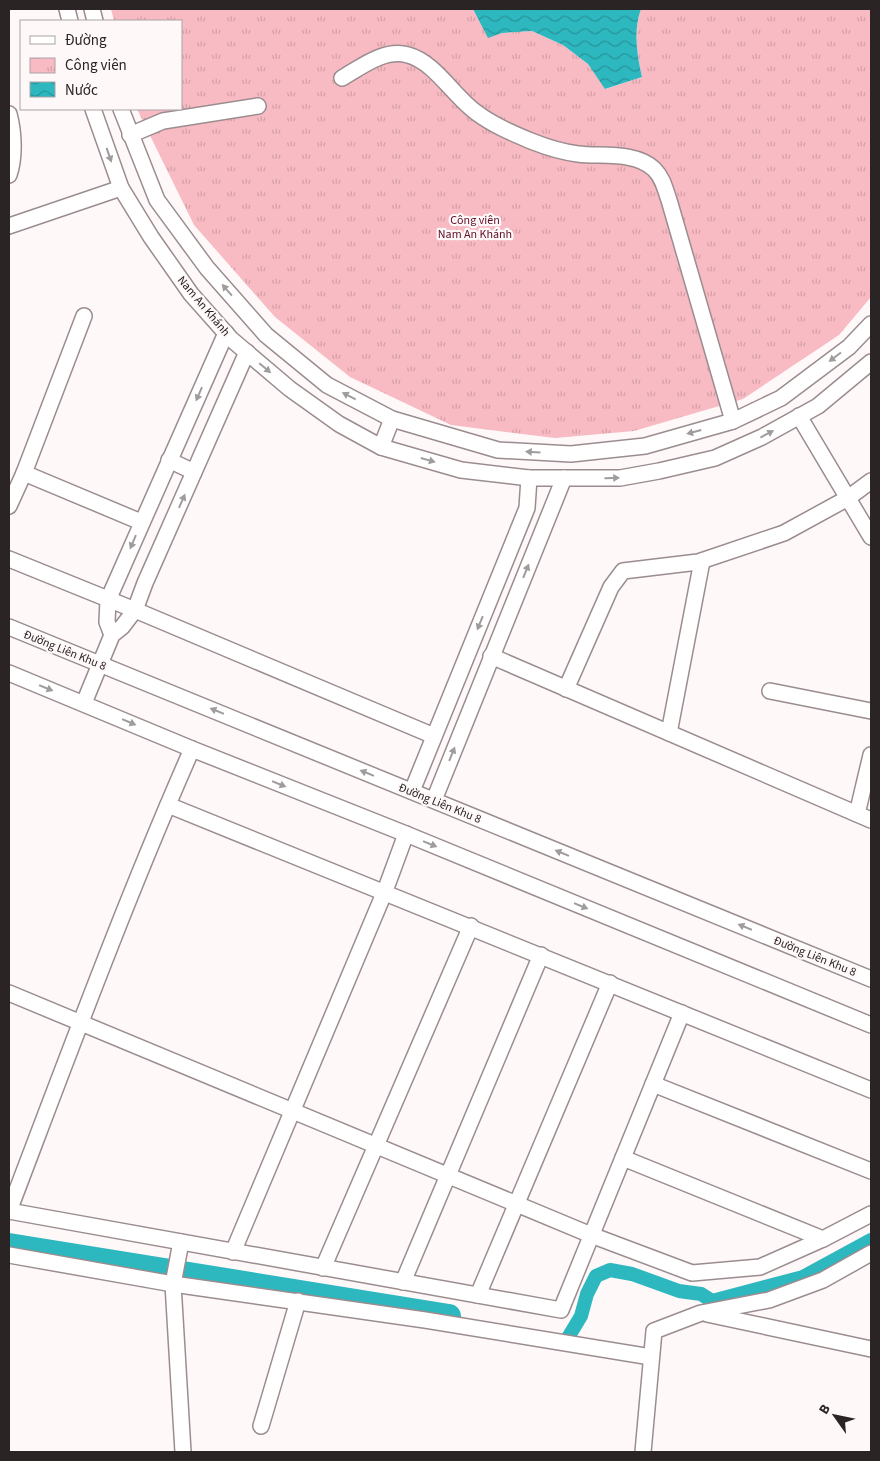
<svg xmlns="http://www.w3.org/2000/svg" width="880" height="1461" viewBox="0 0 880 1461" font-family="'Source Sans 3',sans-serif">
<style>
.park{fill:url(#park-tufts)}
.water{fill:url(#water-waves)}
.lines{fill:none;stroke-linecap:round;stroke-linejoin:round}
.canal{stroke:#2db7be;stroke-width:14}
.river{stroke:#2db7be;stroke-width:24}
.minor-casing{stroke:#9b8d8f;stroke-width:18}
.minor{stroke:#fff;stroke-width:15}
.oneway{fill:#9f9c9d}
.labels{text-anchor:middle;stroke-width:4.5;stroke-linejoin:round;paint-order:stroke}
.park-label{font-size:12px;fill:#5f0e27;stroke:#fef8f9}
.street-label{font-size:12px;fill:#2a2425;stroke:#fef8f9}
</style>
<defs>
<pattern id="park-tufts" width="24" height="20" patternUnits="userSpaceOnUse" patternTransform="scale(1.25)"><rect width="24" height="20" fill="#f8bac3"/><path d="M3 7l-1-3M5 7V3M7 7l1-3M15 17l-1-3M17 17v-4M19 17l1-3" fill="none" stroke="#d5a0a7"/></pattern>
<pattern id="water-waves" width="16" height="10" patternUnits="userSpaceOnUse" patternTransform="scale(1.25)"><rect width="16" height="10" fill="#2db7be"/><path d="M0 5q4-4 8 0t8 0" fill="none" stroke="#27959a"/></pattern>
</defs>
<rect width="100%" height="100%" fill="#fef8f9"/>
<!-- park -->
<path class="park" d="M 111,9 L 473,9 L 488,37 L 502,33 L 532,31 L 563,45 L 588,64 L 606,89 L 642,77 C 637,55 633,31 641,9 L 871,9 L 871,297 L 839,335 L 743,399 L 634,431 L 555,438 L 451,425 L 350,377 L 275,317 L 194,225 L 137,109 L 181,109 L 181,21 L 114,21 Z"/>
<!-- water -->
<path class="water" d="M 473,9 L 641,9 C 633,31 637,55 642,77 L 605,89 L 588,64 L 563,45 L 532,31 L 502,33 L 488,38 Z"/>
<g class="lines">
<!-- canal -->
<path class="canal" d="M 569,1336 L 581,1316 L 587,1294 L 596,1276 L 610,1270 L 632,1274 L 679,1291 L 701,1294 L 712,1301 L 803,1277 L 871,1240"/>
<!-- river -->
<path class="river" d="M 9,1245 L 449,1316"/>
<!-- minor casing -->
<g class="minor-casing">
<g id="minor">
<path d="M 67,9 L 70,21"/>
<path d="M 92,9 L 95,21"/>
<path d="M 342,78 C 361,67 385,48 408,55 C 435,62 454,97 477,113 C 493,125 512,133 531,141 C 546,147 562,152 578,154 C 602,157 635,151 654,169 C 663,178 665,189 669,200 L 733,421"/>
<path d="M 93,109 L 121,188 L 151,237 L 191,294 L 231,339 L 290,389 L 339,424 L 381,447 L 461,470 L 529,478 L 620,478 L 659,471 L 715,458 L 762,437 L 818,406 L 871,362"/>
<path d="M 121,109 L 157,200 L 207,268 L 266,335 L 327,385 L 392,419 L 498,450 L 571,454 L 645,446 L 733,421 L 781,398 L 849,347 L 871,324"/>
<path d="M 9,114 C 14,133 15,157 9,175"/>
<path d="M 130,135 L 163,121 L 258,106"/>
<path d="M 9,226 L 121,188"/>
<path d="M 84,316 L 24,473 L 141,522"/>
<path d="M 799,416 L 871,537"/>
<path d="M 381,447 L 392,419"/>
<path d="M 169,460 L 194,472"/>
<path d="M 9,506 L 24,473"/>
<path d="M 9,559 L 135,610 L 434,736"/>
<path d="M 9,627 L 871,979"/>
<path d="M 112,635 L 107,622 L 108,600 L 226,333"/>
<path d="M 491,656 L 871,820"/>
<path d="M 9,673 L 192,749 L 406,834 L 871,1025"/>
<path d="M 566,689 L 611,587 L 623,571 L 698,562 L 784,533 L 848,498 L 871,481"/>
<path d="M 770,691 L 871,711"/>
<path d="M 84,703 L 112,635 L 122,627 L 135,610 L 145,583 L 247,352"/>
<path d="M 669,733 L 702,561"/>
<path d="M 192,749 C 125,901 68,1056 9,1211 L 561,1310 L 682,1013"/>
<path d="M 412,791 L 527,508 L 529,478"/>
<path d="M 434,800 L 564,478"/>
<path d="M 168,805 L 871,1090"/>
<path d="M 857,814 L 871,755"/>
<path d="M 9,993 L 591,1235 L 692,1273 L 760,1267 L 823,1239 L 871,1214"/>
<path d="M 653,1084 L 871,1171"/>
<path d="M 623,1158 L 823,1239"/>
<path d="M 181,1242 L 173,1284 L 183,1452"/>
<path d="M 233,1252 L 385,891 L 406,834"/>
<path d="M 9,1255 L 173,1284 L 425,1320 L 651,1357"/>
<path d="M 323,1268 L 471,926"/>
<path d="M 403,1282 L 541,955"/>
<path d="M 478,1295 L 610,983"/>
<path d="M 707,1314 L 871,1349"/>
<path d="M 261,1426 L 298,1301"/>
<path d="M 643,1452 L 654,1331 L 701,1313 L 769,1300 L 823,1280 L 871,1253"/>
</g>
</g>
<!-- minor -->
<use href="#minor" class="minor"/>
</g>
<!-- one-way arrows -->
<defs><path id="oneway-solid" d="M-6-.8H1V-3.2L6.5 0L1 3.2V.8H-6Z" transform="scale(1.25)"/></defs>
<g class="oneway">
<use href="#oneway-solid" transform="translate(109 155) rotate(71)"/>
<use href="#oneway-solid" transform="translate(227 290) rotate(-131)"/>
<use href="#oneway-solid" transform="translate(835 357) rotate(143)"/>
<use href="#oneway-solid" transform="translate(265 368) rotate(40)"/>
<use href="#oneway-solid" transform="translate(199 394) rotate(114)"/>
<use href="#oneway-solid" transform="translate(349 396) rotate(-153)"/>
<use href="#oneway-solid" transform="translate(694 432) rotate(165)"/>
<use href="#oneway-solid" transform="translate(767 434) rotate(-28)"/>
<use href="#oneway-solid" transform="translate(533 452) rotate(-177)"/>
<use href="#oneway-solid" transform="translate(428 460) rotate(16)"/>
<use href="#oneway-solid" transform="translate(612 478) rotate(-1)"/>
<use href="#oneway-solid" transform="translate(182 501) rotate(-66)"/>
<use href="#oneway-solid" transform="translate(133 542) rotate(113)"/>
<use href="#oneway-solid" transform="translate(526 571) rotate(-68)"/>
<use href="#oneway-solid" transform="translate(480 623) rotate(112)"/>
<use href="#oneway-solid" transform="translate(46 688) rotate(22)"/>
<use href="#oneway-solid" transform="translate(217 711) rotate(-158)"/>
<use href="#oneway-solid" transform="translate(129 722) rotate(23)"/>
<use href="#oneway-solid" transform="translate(452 754) rotate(-68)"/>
<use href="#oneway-solid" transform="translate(367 773) rotate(-158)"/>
<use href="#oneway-solid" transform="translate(279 784) rotate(22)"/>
<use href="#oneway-solid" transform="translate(430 844) rotate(22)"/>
<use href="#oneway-solid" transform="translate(562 853) rotate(-158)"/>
<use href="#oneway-solid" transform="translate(581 906) rotate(22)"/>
<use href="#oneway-solid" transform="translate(745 927) rotate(-158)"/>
</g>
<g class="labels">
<!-- park labels -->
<g class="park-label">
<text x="475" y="224">Công viên<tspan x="475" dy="14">Nam An Khánh</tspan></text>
</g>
<!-- street labels -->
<g class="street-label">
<text transform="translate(204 306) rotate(50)" y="4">Nam An Khánh</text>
<text transform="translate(65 650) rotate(22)" y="4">Đường Liên Khu 8</text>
<text transform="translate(440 803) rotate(22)" y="4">Đường Liên Khu 8</text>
<text transform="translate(815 956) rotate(22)" y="4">Đường Liên Khu 8</text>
</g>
</g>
<!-- border -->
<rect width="880" height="1461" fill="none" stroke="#2a2425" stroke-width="20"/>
<!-- legend -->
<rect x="20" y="20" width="162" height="90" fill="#fef8f9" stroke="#a9a3a4"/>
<rect x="30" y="36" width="25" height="8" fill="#ffffff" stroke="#a9a3a4"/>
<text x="65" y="45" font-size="15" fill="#2a2425">Đường</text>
<rect x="30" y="58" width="25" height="15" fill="url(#park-tufts)" stroke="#a9a3a4"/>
<text x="65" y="70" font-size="15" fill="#2a2425">Công viên</text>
<rect x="30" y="82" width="25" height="15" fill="url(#water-waves)" stroke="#a9a3a4"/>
<text x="65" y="95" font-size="15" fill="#2a2425">Nước</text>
<!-- north arrow -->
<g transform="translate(835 1416) rotate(303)" stroke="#fef8f9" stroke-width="4" paint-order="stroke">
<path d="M0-4L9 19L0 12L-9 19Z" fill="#2a2425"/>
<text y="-8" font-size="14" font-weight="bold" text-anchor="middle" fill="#2a2425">B</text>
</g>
</svg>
